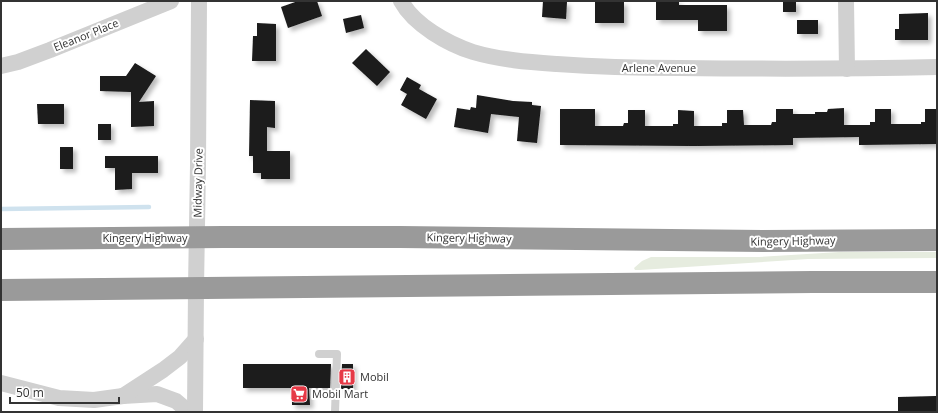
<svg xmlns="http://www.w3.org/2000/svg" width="938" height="413" viewBox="0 0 938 413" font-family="'Open Sans',sans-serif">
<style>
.green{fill:#e6ecdf}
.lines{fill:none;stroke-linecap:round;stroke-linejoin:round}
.stream{stroke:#cfe2ee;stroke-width:4.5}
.building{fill:#1a1a1a;filter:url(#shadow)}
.lane{stroke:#d0d0d0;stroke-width:8}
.street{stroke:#d0d0d0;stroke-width:16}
.highway{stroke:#9a9a9a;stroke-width:22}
.labels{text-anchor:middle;stroke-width:4;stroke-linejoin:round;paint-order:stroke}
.street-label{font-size:11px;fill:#333;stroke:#fff}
.poi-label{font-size:11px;fill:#333;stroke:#fff;text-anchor:start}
</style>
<defs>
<filter id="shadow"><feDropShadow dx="3.5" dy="3.5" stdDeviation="2" flood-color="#0004"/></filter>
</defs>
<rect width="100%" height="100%" fill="#fff"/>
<!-- green -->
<path class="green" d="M 839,252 L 937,252 L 937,258 L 808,259 L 640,270 L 635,270 L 634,268 L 642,261 L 651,257 L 759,257 Z"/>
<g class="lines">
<!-- stream -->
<path class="stream" d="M 1,209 L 149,207"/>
</g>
<!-- building -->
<g class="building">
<path d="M 298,1 L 317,1 L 322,16 L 288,28 L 281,7 Z"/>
<path d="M 543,1 L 567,2 L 566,19 L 542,17 Z"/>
<path d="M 595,1 L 624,2 L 624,23 L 595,23 Z"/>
<path d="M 656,1 L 679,1 L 679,5 L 727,5 L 727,31 L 698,31 L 698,20 L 656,20 Z"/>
<rect x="783" y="1" width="13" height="11"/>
<path d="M 928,13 L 928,40 L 895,40 L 895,29 L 899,29 L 899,14 Z"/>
<path d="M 361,15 L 364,28 L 346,33 L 343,19 Z"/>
<rect x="797" y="20" width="21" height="14"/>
<path d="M 257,23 L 276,24 L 276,61 L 252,61 L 253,36 L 257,36 Z"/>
<path d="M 366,49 L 390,72 L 377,86 L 352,63 Z"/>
<path d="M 135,63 L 156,76 L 139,102 L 154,101 L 154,126 L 131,127 L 131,92 L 100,91 L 100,76 L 126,76 Z"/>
<path d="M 407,77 L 421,85 L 419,89 L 437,99 L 426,119 L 401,105 L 407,94 L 400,90 Z"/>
<path d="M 477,95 L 513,101 L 532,102 L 532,105 L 541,106 L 537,143 L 517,141 L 519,117 L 491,114 L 488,133 L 454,127 L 457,108 L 470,110 L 471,107 L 476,108 Z"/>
<path d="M 250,100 L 275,101 L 275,128 L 267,127 L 267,151 L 290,151 L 290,179 L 261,179 L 261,173 L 253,173 L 253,156 L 249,156 Z"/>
<path d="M 37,104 L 64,104 L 64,124 L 38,124 Z"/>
<path d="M 844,108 L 844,125 L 870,125 L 870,122 L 875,122 L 875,109 L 891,109 L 891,124 L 921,124 L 921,122 L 925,122 L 925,109 L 937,109 L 937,144 L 859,145 L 859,137 L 793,138 L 793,145 L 694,146 L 560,145 L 560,109 L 595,109 L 595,126 L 623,126 L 624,123 L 628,123 L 628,110 L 645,110 L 645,126 L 673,126 L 673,124 L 678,124 L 678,110 L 694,111 L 694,126 L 722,126 L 722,123 L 727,123 L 727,110 L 743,110 L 744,125 L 771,125 L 772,122 L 776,122 L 776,109 L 793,109 L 793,114 L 815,114 L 815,112 L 827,112 L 828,109 Z"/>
<rect x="98" y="124" width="13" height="16"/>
<rect x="60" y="147" width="13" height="22"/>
<path d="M 105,156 L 158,156 L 158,173 L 132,173 L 132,189 L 115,190 L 115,168 L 105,168 Z"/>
<path d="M 243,364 L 331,364 L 330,388 L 309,388 L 310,405 L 292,405 L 292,388 L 243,388 Z"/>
<path d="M 342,364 L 353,364 L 353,389 L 341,389 Z"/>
<path d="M 936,396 L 936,412 L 898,412 L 898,397 Z"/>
</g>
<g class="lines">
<!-- lane -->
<path class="lane" d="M 319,354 L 337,354 L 335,412"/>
<!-- street -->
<g class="street">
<path d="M 401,1 C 414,25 448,44 473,52 C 500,60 529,62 557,64 C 598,67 639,68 680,68 C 766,69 851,69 937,67"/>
<path d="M 846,1 L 847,69"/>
<path d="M 1,66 L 18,62 L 50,50 L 171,1"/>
<path d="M 1,383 L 59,398 L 94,400 L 123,396 L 157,394 L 176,401 L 189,412"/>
<path d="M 123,396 L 163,370 L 180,357 L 196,339"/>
<path d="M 195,412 L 196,288 L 198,165 L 199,1"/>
</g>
<!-- highway -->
<g class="highway">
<path d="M 1,239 L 223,237 L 400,237 L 763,241 L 937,240"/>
<path d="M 1,290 L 813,282 L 937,282"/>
</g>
</g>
<!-- icons -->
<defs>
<g id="building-square" transform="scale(0.9)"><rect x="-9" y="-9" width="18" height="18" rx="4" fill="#e63946" stroke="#fff"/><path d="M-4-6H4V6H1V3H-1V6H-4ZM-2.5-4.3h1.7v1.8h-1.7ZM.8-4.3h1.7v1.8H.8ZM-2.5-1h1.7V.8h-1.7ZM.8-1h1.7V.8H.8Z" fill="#fff"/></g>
<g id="supermarket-square" transform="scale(0.9)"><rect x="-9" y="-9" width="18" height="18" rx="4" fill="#e63946" stroke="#fff"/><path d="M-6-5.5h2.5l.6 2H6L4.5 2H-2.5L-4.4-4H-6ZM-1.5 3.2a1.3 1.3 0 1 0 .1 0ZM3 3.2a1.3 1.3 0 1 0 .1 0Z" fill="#fff"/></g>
</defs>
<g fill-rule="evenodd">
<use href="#building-square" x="347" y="377"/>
<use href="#supermarket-square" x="299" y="394"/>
</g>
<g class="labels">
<!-- street labels -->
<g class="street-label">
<text transform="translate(86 35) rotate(-22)" y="4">Eleanor Place</text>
<text x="659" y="72">Arlene Avenue</text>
<text transform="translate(198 183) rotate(-89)" y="4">Midway Drive</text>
<text x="145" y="242">Kingery Highway</text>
<text transform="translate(469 238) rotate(1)" y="4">Kingery Highway</text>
<text transform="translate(793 241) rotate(-1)" y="4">Kingery Highway</text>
</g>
<!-- poi labels -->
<g class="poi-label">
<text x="360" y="381">Mobil</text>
<text x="312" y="398">Mobil Mart</text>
</g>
</g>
<!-- border -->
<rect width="938" height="413" fill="none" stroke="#333333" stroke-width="4"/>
<!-- scale -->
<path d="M10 397v6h109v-6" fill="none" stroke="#333333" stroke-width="2"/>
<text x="16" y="397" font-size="12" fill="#333333" stroke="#ffffff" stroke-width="3" paint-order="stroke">50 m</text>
</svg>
